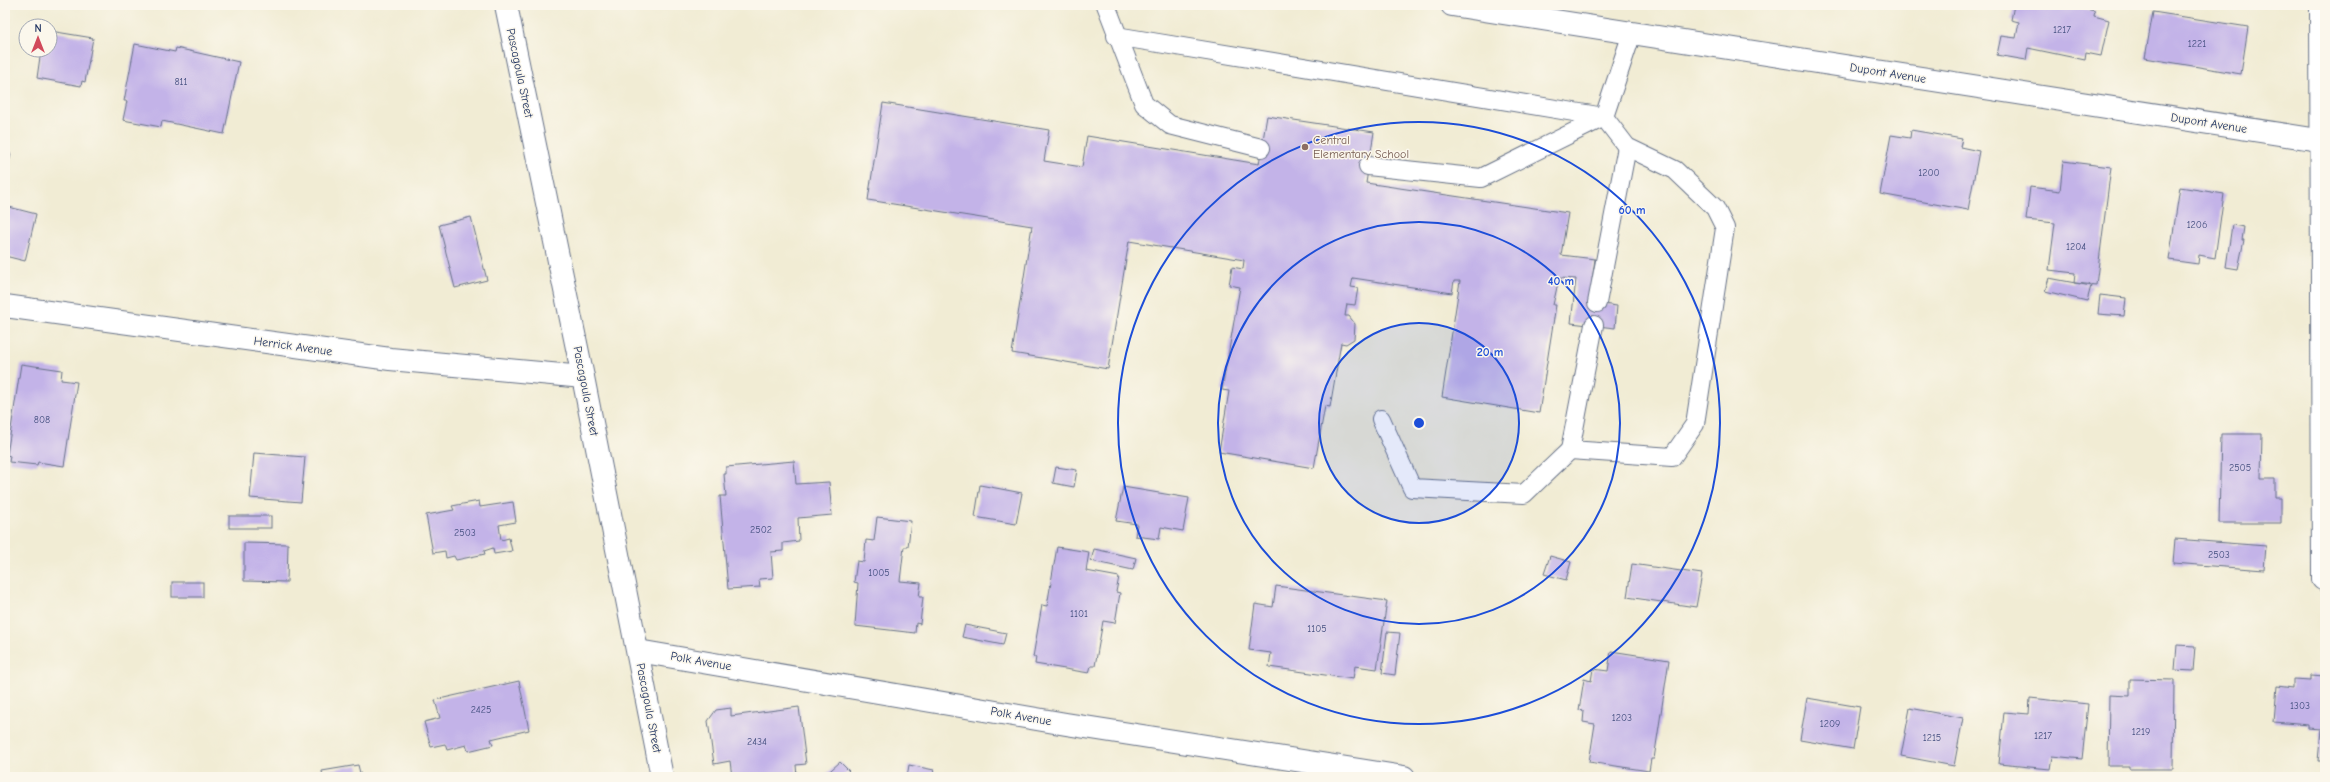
<svg xmlns="http://www.w3.org/2000/svg" width="2330" height="782" viewBox="0 0 2330 782" font-family="'Comic Neue',sans-serif">
<style>
.building{fill:#c3b3e8}
.lines{fill:none;stroke-linecap:round;stroke-linejoin:round}
.service-casing{stroke:#667187;stroke-width:20}
.minor-casing{stroke:#667187;stroke-width:24}
.tertiary-casing{stroke:#667187;stroke-width:24}
.service{stroke:#fff;stroke-width:18}
.minor{stroke:#fff;stroke-width:22}
.tertiary{stroke:#fff;stroke-width:22}
.ring{fill:none;stroke:#1d4ed8;stroke-width:2}
.education-dot{fill:#8d6e63;stroke:#fbf7ec;stroke-width:1.5}
.labels{text-anchor:middle;stroke-width:3;stroke-linejoin:round;paint-order:stroke}
.number-label{font-size:10px;fill:#455080}
.street-label{font-size:12px;fill:#1b2f5e;stroke:#fbf7ec}
.education-label{font-size:12px;fill:#785e54;stroke:#fbf7ec;text-anchor:start}
.centre{fill:#1d4ed8;stroke:#fbf7ec;stroke-width:2}
.ring-label{font-size:12px;text-anchor:middle;font-weight:bold;fill:#1d4ed8;stroke:#fbf7ec;stroke-width:3;stroke-linejoin:round;paint-order:stroke}
</style>
<rect width="100%" height="100%" fill="#fbf7ec"/>
<filter id="ink" filterUnits="userSpaceOnUse"><feTurbulence type="fractalNoise" baseFrequency=".025" numOctaves="2"/><feDisplacementMap in="SourceGraphic" scale="8" xChannelSelector="R" yChannelSelector="G"/><feConvolveMatrix kernelMatrix="1 2 1 2 8 2 1 2 1" color-interpolation-filters="sRGB"/></filter>
<filter id="wash" filterUnits="userSpaceOnUse"><feTurbulence type="fractalNoise" baseFrequency=".012" numOctaves="4" result="noise"/><feDisplacementMap in="SourceGraphic" scale="16" xChannelSelector="R" yChannelSelector="G"/><feGaussianBlur stdDeviation="0.9" result="paint"/><feColorMatrix in="noise" values="0 0 0 0 0 0 0 0 0 0 0 0 0 0 0 0 0 1.4 0 .05"/><feComposite in="paint" operator="in"/></filter>
<g filter="url(#wash)">
<rect width="100%" height="100%" fill="#f1ecd4"/>
<g id="blocks">
<!-- building -->
<g class="building">
<path d="M 2014,5 L 2068,5 L 2095,11 L 2094,16 L 2109,20 L 2101,56 L 2086,53 L 2085,60 L 2028,48 L 2026,60 L 1997,55 L 2001,36 L 2016,38 L 2019,22 L 2011,20 Z"/>
<path d="M 2153,12 L 2248,27 L 2241,74 L 2145,58 Z"/>
<path d="M 50,31 L 93,38 L 85,82 L 82,81 L 81,86 L 37,78 L 41,50 L 50,50 Z"/>
<path d="M 135,44 L 175,52 L 176,48 L 239,62 L 224,134 L 162,121 L 161,127 L 123,120 L 127,101 L 124,101 Z"/>
<path d="M 883,103 L 1049,130 L 1044,161 L 1082,167 L 1087,136 L 1259,164 L 1267,116 L 1374,132 L 1366,183 L 1568,213 L 1561,255 L 1595,259 L 1589,302 L 1617,306 L 1615,328 L 1571,323 L 1576,279 L 1559,278 L 1553,305 L 1556,305 L 1539,413 L 1442,397 L 1460,281 L 1454,281 L 1452,293 L 1353,278 L 1351,287 L 1358,288 L 1355,305 L 1347,304 L 1345,316 L 1349,316 L 1355,324 L 1354,339 L 1346,344 L 1341,343 L 1330,407 L 1325,406 L 1314,468 L 1219,452 L 1229,391 L 1222,390 L 1240,287 L 1229,285 L 1232,267 L 1243,269 L 1244,260 L 1129,241 L 1108,369 L 1012,353 L 1032,226 L 868,200 Z"/>
<path d="M 1911,130 L 1962,139 L 1960,147 L 1979,151 L 1968,210 L 1880,194 L 1891,135 L 1910,138 Z"/>
<path d="M 5,152 L 11,154 L 6,175 L 5,175 Z"/>
<path d="M 2063,161 L 2111,167 L 2096,285 L 2074,283 L 2075,273 L 2049,270 L 2055,223 L 2026,220 L 2030,187 L 2060,191 Z"/>
<path d="M 2180,187 L 2224,194 L 2215,258 L 2199,255 L 2198,264 L 2169,260 Z"/>
<path d="M 5,206 L 36,214 L 25,261 L 5,256 Z"/>
<path d="M 471,217 L 487,280 L 455,288 L 439,225 Z"/>
<path d="M 2232,225 L 2244,227 L 2242,240 L 2244,240 L 2238,269 L 2226,267 Z"/>
<path d="M 2049,278 L 2091,286 L 2087,301 L 2045,291 Z"/>
<path d="M 2100,295 L 2126,298 L 2124,316 L 2098,314 Z"/>
<path d="M 21,364 L 62,370 L 61,380 L 77,382 L 64,466 L 38,462 L 37,465 L 9,462 L 10,456 L 7,455 Z"/>
<path d="M 2221,434 L 2262,434 L 2261,479 L 2275,479 L 2275,498 L 2281,498 L 2281,523 L 2219,523 Z"/>
<path d="M 254,453 L 305,457 L 301,502 L 250,498 Z"/>
<path d="M 794,461 L 796,484 L 829,482 L 832,515 L 798,518 L 799,541 L 783,543 L 783,551 L 771,552 L 773,578 L 759,579 L 760,587 L 728,589 L 720,496 L 726,496 L 724,474 L 726,474 L 726,467 Z"/>
<path d="M 1056,467 L 1077,470 L 1074,487 L 1053,483 Z"/>
<path d="M 980,485 L 1022,493 L 1016,524 L 975,517 Z"/>
<path d="M 1123,487 L 1189,498 L 1183,531 L 1161,527 L 1159,539 L 1135,536 L 1137,524 L 1116,521 Z"/>
<path d="M 479,501 L 480,507 L 513,502 L 516,522 L 499,525 L 501,540 L 509,538 L 512,551 L 494,554 L 493,548 L 484,551 L 485,554 L 456,560 L 454,556 L 446,558 L 445,551 L 433,553 L 426,515 L 454,510 L 452,506 Z"/>
<rect x="229" y="516" width="42" height="12"/>
<path d="M 877,517 L 911,521 L 908,547 L 904,547 L 900,581 L 921,583 L 919,597 L 923,597 L 920,624 L 916,623 L 915,633 L 855,626 L 858,583 L 854,582 L 857,561 L 864,562 L 866,540 L 874,541 Z"/>
<path d="M 2175,539 L 2266,546 L 2264,570 L 2173,563 Z"/>
<path d="M 244,543 L 288,544 L 287,582 L 244,581 Z"/>
<path d="M 1057,547 L 1089,552 L 1086,571 L 1119,577 L 1116,592 L 1120,593 L 1115,623 L 1103,621 L 1095,666 L 1091,666 L 1089,673 L 1035,664 L 1036,657 L 1033,657 L 1042,605 L 1047,606 Z"/>
<path d="M 1094,549 L 1136,558 L 1133,570 L 1091,561 Z"/>
<path d="M 1550,556 L 1571,562 L 1566,580 L 1544,574 Z"/>
<path d="M 1632,564 L 1702,574 L 1696,607 L 1627,597 Z"/>
<rect x="172" y="582" width="31" height="15"/>
<path d="M 1276,586 L 1387,601 L 1377,669 L 1355,666 L 1353,679 L 1269,667 L 1271,653 L 1249,650 L 1255,604 L 1273,607 Z"/>
<path d="M 965,625 L 1006,633 L 1003,645 L 962,637 Z"/>
<path d="M 1387,632 L 1400,633 L 1395,675 L 1382,673 Z"/>
<path d="M 2177,645 L 2195,646 L 2193,671 L 2175,670 Z"/>
<path d="M 1611,651 L 1669,660 L 1654,759 L 1651,759 L 1649,771 L 1589,762 L 1595,724 L 1583,722 L 1584,711 L 1579,710 L 1584,679 L 1591,681 L 1593,669 L 1608,671 Z"/>
<path d="M 2311,675 L 2325,676 L 2325,761 L 2318,761 L 2321,729 L 2308,728 L 2308,725 L 2274,722 L 2277,686 L 2293,688 L 2293,679 L 2311,680 Z"/>
<path d="M 2130,679 L 2174,680 L 2173,769 L 2130,769 L 2130,766 L 2108,766 L 2109,695 L 2130,696 Z"/>
<path d="M 519,681 L 529,730 L 491,739 L 493,745 L 468,751 L 466,745 L 447,750 L 445,744 L 431,747 L 424,722 L 440,718 L 435,700 Z"/>
<path d="M 1807,698 L 1860,707 L 1853,749 L 1800,740 Z"/>
<path d="M 2030,698 L 2088,704 L 2082,759 L 2052,756 L 2050,769 L 1999,764 L 2004,712 L 2029,714 Z"/>
<path d="M 799,707 L 806,764 L 796,765 L 797,777 L 732,777 L 730,761 L 714,764 L 708,721 L 716,710 L 731,708 L 731,716 Z"/>
<path d="M 1910,708 L 1963,718 L 1954,766 L 1901,756 Z"/>
<path d="M 840,762 L 849,771 L 842,777 L 823,777 Z"/>
<path d="M 358,765 L 361,777 L 323,777 L 322,771 Z"/>
<path d="M 909,765 L 934,770 L 932,777 L 907,777 Z"/>
</g>
</g>
</g>
<g filter="url(#ink)">
<use href="#blocks" fill-opacity="0" stroke="#667187" stroke-width="1"/>
<g class="lines">
<!-- service casing -->
<g class="service-casing">
<g id="service">
<path d="M 1106,5 L 1144,104 L 1170,125 L 1261,148"/>
<path d="M 1116,36 L 1604,117 L 1627,147 L 1675,170 L 1715,208 L 1725,228 L 1695,424 L 1672,457 L 1570,450 L 1594,325"/>
<path d="M 1368,166 L 1481,178 L 1604,117 L 1632,33"/>
<path d="M 1597,303 L 1627,147"/>
<path d="M 1381,419 L 1412,488 L 1524,494 L 1570,450"/>
</g>
</g>
<!-- minor casing -->
<g class="minor-casing">
<g id="minor">
<path d="M 2321,5 L 2323,579"/>
<path d="M 5,306 L 390,359 L 583,377"/>
<path d="M 638,651 L 1066,724 L 1404,777"/>
</g>
</g>
<!-- tertiary casing -->
<g class="tertiary-casing">
<g id="tertiary">
<path d="M 506,5 L 583,377 L 662,777"/>
<path d="M 1452,5 L 2325,141"/>
</g>
</g>
<!-- service -->
<use href="#service" class="service"/>
<!-- minor -->
<use href="#minor" class="minor"/>
<!-- tertiary -->
<use href="#tertiary" class="tertiary"/>
</g>
</g>
<!-- distance rings -->
<circle cx="1419" cy="423" r="100" fill="#1d4ed8" fill-opacity=".12"/>
<g class="ring">
<circle cx="1419" cy="423" r="100"/>
<circle cx="1419" cy="423" r="201"/>
<circle cx="1419" cy="423" r="301"/>
</g>
<!-- markers -->
<circle class="education-dot" cx="1305" cy="147" r="4"/>
<g class="labels">
<!-- number labels -->
<g class="number-label">
<text x="2062" y="33">1217</text>
<text x="2197" y="47">1221</text>
<text x="181" y="85">811</text>
<text x="1929" y="176">1200</text>
<text x="2197" y="228">1206</text>
<text x="2076" y="250">1204</text>
<text x="42" y="423">808</text>
<text x="2240" y="471">2505</text>
<text x="761" y="533">2502</text>
<text x="465" y="536">2503</text>
<text x="2219" y="558">2503</text>
<text x="879" y="576">1005</text>
<text x="1079" y="617">1101</text>
<text x="1317" y="632">1105</text>
<text x="2300" y="709">1303</text>
<text x="481" y="713">2425</text>
<text x="1622" y="721">1203</text>
<text x="1830" y="727">1209</text>
<text x="2141" y="735">1219</text>
<text x="2043" y="739">1217</text>
<text x="1932" y="741">1215</text>
<text x="757" y="745">2434</text>
</g>
<!-- street labels -->
<g class="street-label">
<text transform="translate(520 73) rotate(78)" y="4">Pascagoula Street</text>
<text transform="translate(1888 73) rotate(9)" y="4">Dupont Avenue</text>
<text transform="translate(2209 123) rotate(9)" y="4">Dupont Avenue</text>
<text transform="translate(293 346) rotate(8)" y="4">Herrick Avenue</text>
<text transform="translate(586 391) rotate(79)" y="4">Pascagoula Street</text>
<text transform="translate(701 661) rotate(10)" y="4">Polk Avenue</text>
<text transform="translate(649 708) rotate(79)" y="4">Pascagoula Street</text>
<text transform="translate(1021 716) rotate(10)" y="4">Polk Avenue</text>
</g>
<!-- education labels -->
<g class="education-label">
<text x="1313" y="144">Central<tspan x="1313" dy="14">Elementary School</tspan></text>
</g>
</g>
<circle cx="1419" cy="423" r="6" class="centre"/>
<g class="ring-label">
<text x="1632" y="214">60 m</text>
<text x="1561" y="285">40 m</text>
<text x="1490" y="356">20 m</text>
</g>
<!-- margin -->
<rect width="2330" height="782" fill="none" stroke="#fbf7ec" stroke-width="20"/>
<!-- north arrow -->
<g transform="translate(38 38)"><circle r="19" fill="#fbf7ec" stroke="#a1a7b3"/>
<path d="M0-3L7 15L0 10L-7 15Z" fill="#d1495b"/>
<text y="-6" font-size="11" font-weight="bold" text-anchor="middle" fill="#1b2f5e">N</text>
</g>
</svg>
